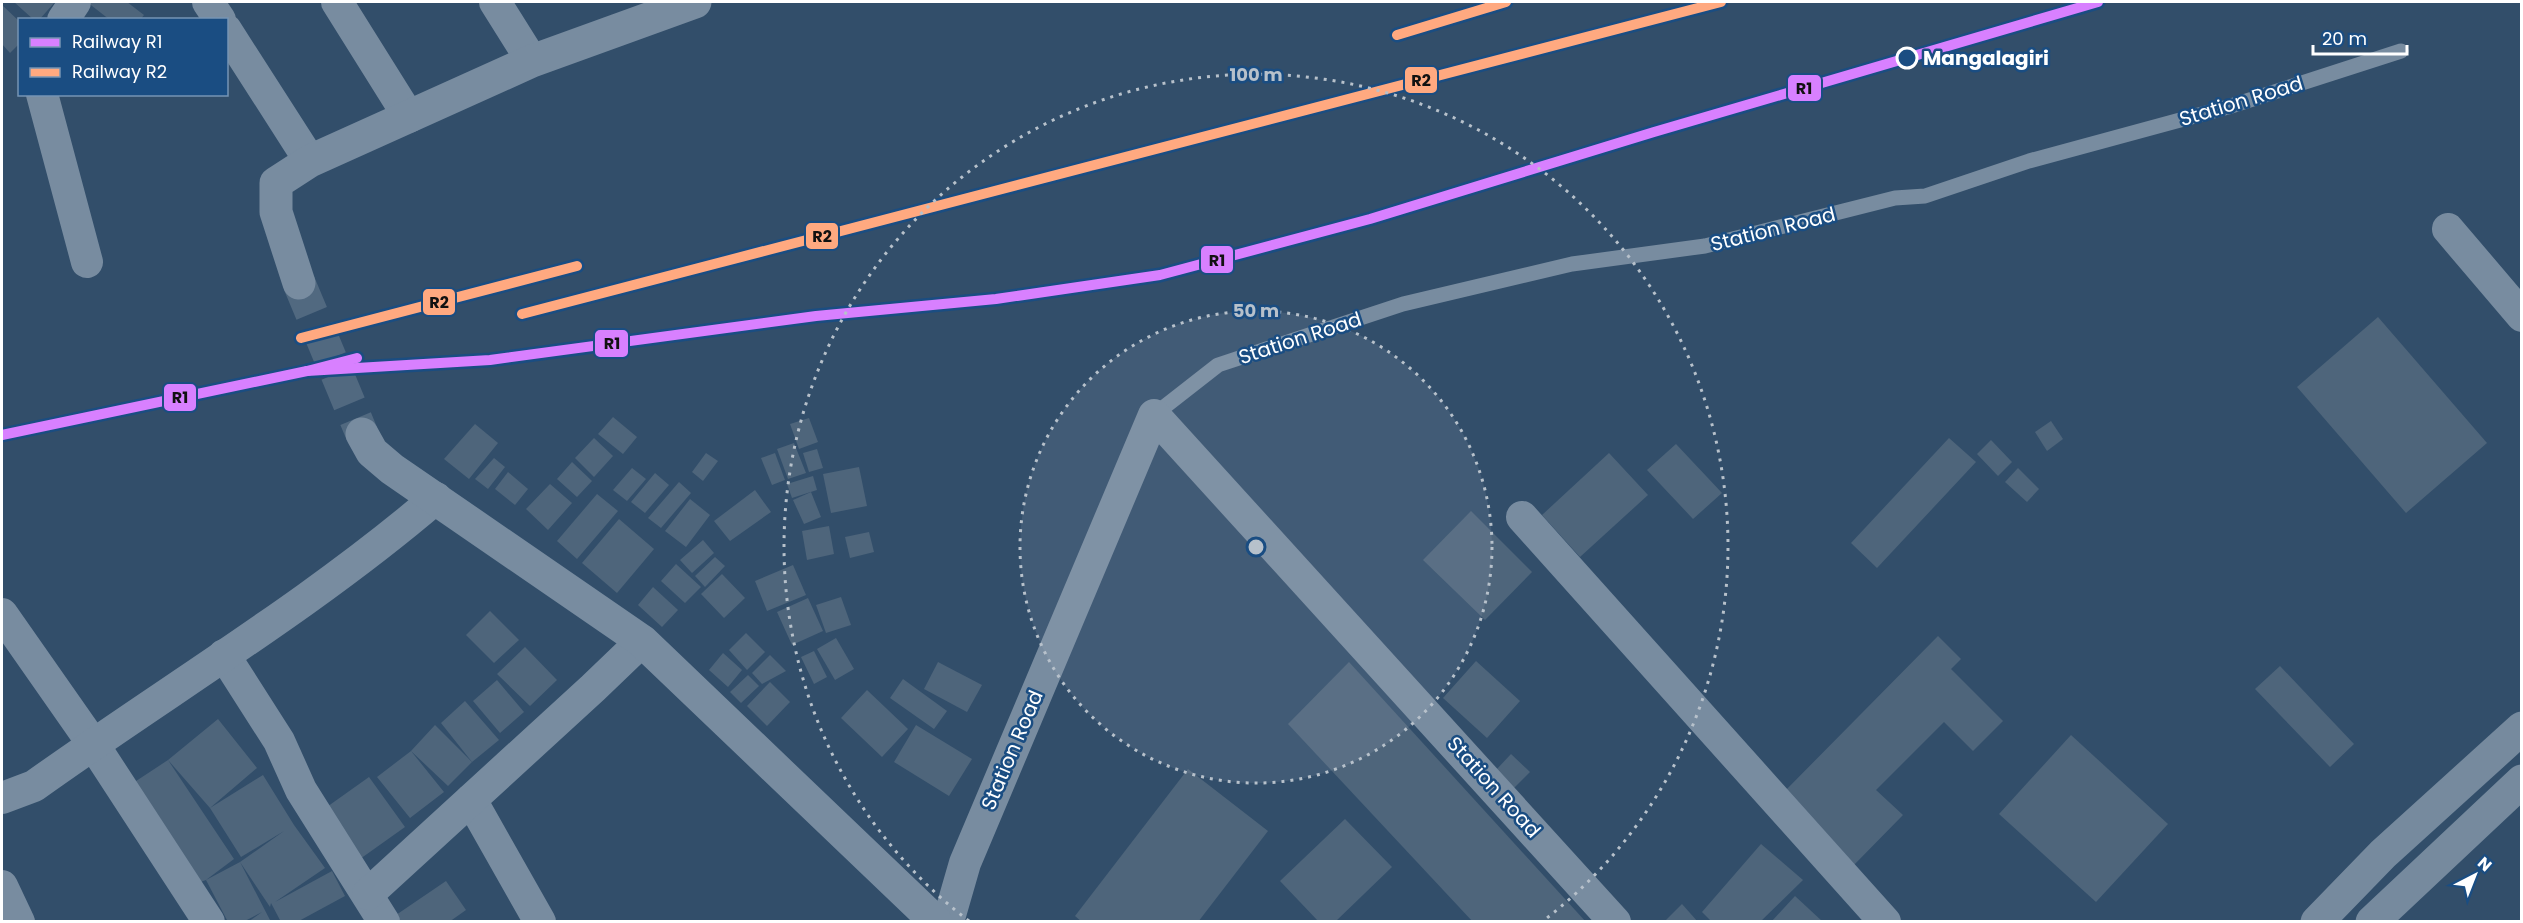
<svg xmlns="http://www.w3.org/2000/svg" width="2523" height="923" viewBox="0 0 2523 923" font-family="Poppins,sans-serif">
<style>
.building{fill:#4e657b;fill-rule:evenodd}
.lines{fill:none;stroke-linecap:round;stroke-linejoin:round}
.tertiary-tunnel{stroke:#516980;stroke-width:33;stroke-dasharray:33 16;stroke-linecap:butt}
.service{stroke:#788ca0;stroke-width:15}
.minor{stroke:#788ca0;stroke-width:32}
.tertiary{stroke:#788ca0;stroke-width:33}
.primary{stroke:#768a9e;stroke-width:33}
.rail-1-casing{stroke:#1a4d82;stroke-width:15}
.rail-2-casing{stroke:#1a4d82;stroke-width:15}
.rail-1{stroke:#d880ff;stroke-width:10}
.rail-2{stroke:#ffa980;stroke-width:10}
.ring{fill:none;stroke:#b7c1cb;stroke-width:3;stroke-dasharray:3 6}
.stop-dot{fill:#1a4d82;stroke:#fff;stroke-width:3}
.labels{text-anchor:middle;stroke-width:5;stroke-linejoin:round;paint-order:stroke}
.stop-label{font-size:20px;font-weight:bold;fill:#fff;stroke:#1a4d82;text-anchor:start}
.street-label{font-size:20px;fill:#fff;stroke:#1a4d82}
.centre{fill:#b7c1cb;stroke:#1a4d82;stroke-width:3}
.ring-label{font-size:18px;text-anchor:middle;font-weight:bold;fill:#b7c1cb;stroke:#1a4d82;stroke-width:5;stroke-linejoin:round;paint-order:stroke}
.line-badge{stroke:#1a4d82;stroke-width:2}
.pale-badge-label{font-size:16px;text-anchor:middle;font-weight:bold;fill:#111}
</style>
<rect width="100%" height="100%" fill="#324e6a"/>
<!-- building -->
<g class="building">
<path d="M 14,2 L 52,2 L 54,3 L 39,20 L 34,20 Z"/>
<path d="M 87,2 L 127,2 L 144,15 L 140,20 L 110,20 Z"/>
<path d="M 2,5 L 20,22 L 20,43 L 10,53 L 2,44 Z"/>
<path d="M 2378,317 L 2487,443 L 2406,513 L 2297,387 Z"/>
<path d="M 613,417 L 637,437 L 623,454 L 598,434 Z"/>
<path d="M 809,418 L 818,442 L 799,449 L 790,424 Z"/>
<path d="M 2051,421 L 2063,439 L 2047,451 L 2035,432 Z"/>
<path d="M 475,424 L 498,443 L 469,479 L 444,459 Z"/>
<path d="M 594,438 L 613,456 L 594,477 L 575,458 Z"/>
<path d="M 1949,438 L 1976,462 L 1877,568 L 1851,543 Z"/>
<path d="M 1991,440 L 2012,462 L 1998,476 L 1977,454 Z"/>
<path d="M 794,443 L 806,473 L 788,479 L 777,449 Z"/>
<path d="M 1676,444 L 1722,493 L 1693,519 L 1647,470 Z"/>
<path d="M 817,449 L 823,468 L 809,472 L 803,453 Z"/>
<path d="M 706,453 L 718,461 L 703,481 L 692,472 Z"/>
<path d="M 775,453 L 785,480 L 772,485 L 761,458 Z"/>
<path d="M 1609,453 L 1648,495 L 1580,557 L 1542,515 Z"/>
<path d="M 494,458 L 505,467 L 488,489 L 475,479 Z"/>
<path d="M 572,462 L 592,481 L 577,497 L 557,479 Z"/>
<path d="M 859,467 L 867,506 L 831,513 L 823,474 Z"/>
<path d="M 632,468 L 646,479 L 627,501 L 613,490 Z"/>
<path d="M 2018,468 L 2039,489 L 2027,502 L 2005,482 Z"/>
<path d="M 508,472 L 528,489 L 515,505 L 495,489 Z"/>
<path d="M 655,473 L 669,485 L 645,513 L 631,502 Z"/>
<path d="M 813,476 L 817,490 L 792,498 L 787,484 Z"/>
<path d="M 679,482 L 691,493 L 661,528 L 648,518 Z"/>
<path d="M 550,484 L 572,503 L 548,530 L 526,509 Z"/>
<path d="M 755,490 L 771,512 L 730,541 L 714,521 Z"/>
<path d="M 811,492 L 821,517 L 804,524 L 793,500 Z"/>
<path d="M 597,494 L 618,511 L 577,559 L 557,541 Z"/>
<path d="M 690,499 L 710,515 L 686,547 L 665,531 Z"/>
<path d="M 1471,511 L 1532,572 L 1485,620 L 1423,560 Z"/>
<path d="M 619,519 L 654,549 L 617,593 L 582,563 Z"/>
<path d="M 829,526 L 834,554 L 807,560 L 802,531 Z"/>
<path d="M 869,532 L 874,552 L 850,558 L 845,537 Z"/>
<path d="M 703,540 L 714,553 L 692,573 L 680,560 Z"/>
<path d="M 715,557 L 725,566 L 705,587 L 695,576 Z"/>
<path d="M 676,564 L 701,587 L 685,603 L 661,581 Z"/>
<path d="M 793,565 L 806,595 L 767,611 L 755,581 Z"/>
<path d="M 722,574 L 745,598 L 724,618 L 701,594 Z"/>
<path d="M 653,587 L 678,610 L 662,627 L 638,605 Z"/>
<path d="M 841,597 L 851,625 L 826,633 L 816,605 Z"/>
<path d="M 808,598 L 823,631 L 792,645 L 777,612 Z"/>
<path d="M 490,611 L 519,640 L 494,663 L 466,635 Z"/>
<path d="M 746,633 L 765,652 L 747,670 L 729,650 Z"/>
<path d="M 1938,636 L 1961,659 L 1951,669 L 2003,721 L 1973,751 L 1944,722 L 1876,790 L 1903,815 L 1852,867 L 1780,796 Z"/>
<path d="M 836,638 L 854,669 L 835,680 L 817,649 Z"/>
<path d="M 525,647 L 557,680 L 530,706 L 497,674 Z"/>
<path d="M 814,651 L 827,677 L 814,684 L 801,657 Z"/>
<path d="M 723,653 L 742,670 L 728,687 L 709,670 Z"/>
<path d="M 770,655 L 786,671 L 762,684 L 752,673 Z"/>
<path d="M 1476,661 L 1520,701 L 1487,738 L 1443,698 Z"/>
<path d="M 938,662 L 982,685 L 967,712 L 924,689 Z"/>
<path d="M 1349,662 L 1586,922 L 1473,922 L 1288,724 Z"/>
<path d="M 2280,666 L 2354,744 L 2330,767 L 2255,689 Z"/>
<path d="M 748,675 L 759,686 L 741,703 L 730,692 Z"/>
<path d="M 903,679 L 947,711 L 934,729 L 890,698 Z"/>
<path d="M 497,680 L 524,712 L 500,733 L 473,701 Z"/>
<path d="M 770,682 L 790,702 L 767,726 L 747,706 Z"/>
<path d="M 867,690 L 908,729 L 882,757 L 841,718 Z"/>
<path d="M 465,701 L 499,740 L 472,762 L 441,723 Z"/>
<path d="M 218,719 L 257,768 L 210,808 L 263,775 L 294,825 L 325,868 L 275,902 L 332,871 L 345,896 L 297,922 L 281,922 L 271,903 L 270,907 L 240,862 L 271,922 L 248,922 L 262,912 L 243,922 L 228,922 L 206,880 L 195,884 L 130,785 L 168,760 ZM 168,760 L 210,808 L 241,857 L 284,831 L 240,862 L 206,880 L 234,859 Z"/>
<path d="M 435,725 L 472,762 L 448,786 L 411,751 L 444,792 L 410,818 L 377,777 L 411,751 Z"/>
<path d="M 916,725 L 972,759 L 949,796 L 894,762 Z"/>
<path d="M 2071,735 L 2168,824 L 2096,902 L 1999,814 Z"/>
<path d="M 1511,754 L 1530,772 L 1514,788 L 1496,770 Z"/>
<path d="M 1188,769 L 1268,831 L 1198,922 L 1082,922 L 1075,916 Z"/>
<path d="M 369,777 L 405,827 L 360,859 L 324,809 Z"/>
<path d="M 1345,819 L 1392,867 L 1335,922 L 1319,922 L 1280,881 Z"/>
<path d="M 1761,844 L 1803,880 L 1760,922 L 1712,922 L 1702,912 Z"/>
<path d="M 446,881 L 466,910 L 449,922 L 400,922 L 396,915 Z"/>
<path d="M 1795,896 L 1823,922 L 1771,922 Z"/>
<path d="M 1682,904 L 1698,922 L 1664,922 Z"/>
</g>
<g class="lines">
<!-- tertiary-tunnel -->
<path class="tertiary-tunnel" d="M 299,283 L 362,434"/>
<!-- service -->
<path class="service" d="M 1154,415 L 1218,365 L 1403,304 L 1572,264 L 1705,246 L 1895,198 L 1925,196 L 2029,161 L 2228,107 L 2401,51"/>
<!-- minor -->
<g class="minor">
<path d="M 208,2 L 220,20"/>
<path d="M 337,2 L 409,117"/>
<path d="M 495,2 L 532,61"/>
<path d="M 63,20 L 75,2"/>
<path d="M 226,30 L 310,161"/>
<path d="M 42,94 L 87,262"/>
<path d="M 2448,229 L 2522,316"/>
<path d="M 1522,517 L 1885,922"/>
<path d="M 2,614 L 93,744 L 209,922"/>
<path d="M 224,655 L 279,741 L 301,790 L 384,922"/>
<path d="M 2,798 L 34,786 C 168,690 311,605 436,498"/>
<path d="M 471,800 L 540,922"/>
<path d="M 2,886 L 19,922"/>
<path d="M 368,894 L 593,688 L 642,641"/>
<path d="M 948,922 L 965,863 L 1154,415 L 1615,922"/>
</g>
<!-- tertiary -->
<g class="tertiary">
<path d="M 299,283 L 276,212 L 276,183 L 310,161 L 532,61 L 695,2"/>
<path d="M 362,434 L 372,452 L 392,469 L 642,641 L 936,922"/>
</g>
<!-- primary -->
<g class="primary">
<path d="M 2317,922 L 2383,854 L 2522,728"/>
<path d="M 2372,922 L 2522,781"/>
</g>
<!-- rail-1 casing -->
<g class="rail-1-casing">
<g id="rail-1">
<path d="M 307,371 L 490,360 L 816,316 L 996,299 L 1160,275 L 1370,219 L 1654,132 L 2098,2"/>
<path d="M 2,435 L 307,371 L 357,358"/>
</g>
</g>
<!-- rail-2 casing -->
<g class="rail-2-casing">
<g id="rail-2">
<path d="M 1397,35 L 1506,2"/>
<path d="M 522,314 L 1721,2"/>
<path d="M 301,338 L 577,266"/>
</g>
</g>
<!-- rail-1 -->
<use href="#rail-1" class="rail-1"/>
<!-- rail-2 -->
<use href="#rail-2" class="rail-2"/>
</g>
<!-- distance rings -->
<circle cx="1256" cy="547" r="236" fill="#b7c1cb" fill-opacity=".12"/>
<g class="ring">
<circle cx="1256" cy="547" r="236"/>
<path d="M969 921A472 472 0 1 1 1543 921"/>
</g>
<!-- markers -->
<circle class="stop-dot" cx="1907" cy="58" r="10"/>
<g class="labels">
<!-- stop labels -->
<g class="stop-label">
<text x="1923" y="65">Mangalagiri</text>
</g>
<!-- street labels -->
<g class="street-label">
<text transform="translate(2241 101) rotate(-17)" y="7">Station Road</text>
<text transform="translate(1773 229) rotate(-14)" y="7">Station Road</text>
<text transform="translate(1300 338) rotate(-18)" y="7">Station Road</text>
<text transform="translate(1012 750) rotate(-67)" y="7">Station Road</text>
<text transform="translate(1494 787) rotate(48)" y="7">Station Road</text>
</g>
</g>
<circle cx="1256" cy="547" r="9" class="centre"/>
<g class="ring-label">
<text x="1256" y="81">100 m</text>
<text x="1256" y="317">50 m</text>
</g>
<g class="line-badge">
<rect x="1404" y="66" width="34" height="28" rx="6" fill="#ffa980"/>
<rect x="1787" y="74" width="35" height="28" rx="6" fill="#d880ff"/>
<rect x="805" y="222" width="34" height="28" rx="6" fill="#ffa980"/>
<rect x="1200" y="245" width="34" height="29" rx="6" fill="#d880ff"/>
<rect x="422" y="288" width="34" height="28" rx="6" fill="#ffa980"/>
<rect x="594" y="329" width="35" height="29" rx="6" fill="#d880ff"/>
<rect x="163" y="383" width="34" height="29" rx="6" fill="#d880ff"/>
</g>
<g class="pale-badge-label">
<text x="1421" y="86">R2</text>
<text x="1804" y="94">R1</text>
<text x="822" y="242">R2</text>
<text x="1217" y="266">R1</text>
<text x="439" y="308">R2</text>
<text x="612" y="349">R1</text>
<text x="180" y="403">R1</text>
</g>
<!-- border -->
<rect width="2523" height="923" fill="none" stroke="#ffffff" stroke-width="6"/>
<!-- legend -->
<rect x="18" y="18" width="210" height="78" fill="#1a4d82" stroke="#7694b4" stroke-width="1.5"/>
<rect x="30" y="38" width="30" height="9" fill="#d880ff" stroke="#7694b4" stroke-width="1.5"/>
<text x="72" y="48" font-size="18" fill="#ffffff">Railway R1</text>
<rect x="30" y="68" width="30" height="9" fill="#ffa980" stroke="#7694b4" stroke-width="1.5"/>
<text x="72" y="78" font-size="18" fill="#ffffff">Railway R2</text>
<!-- north arrow -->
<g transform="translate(2475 875) rotate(42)" stroke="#1a4d82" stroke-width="4.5" paint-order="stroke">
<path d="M0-4.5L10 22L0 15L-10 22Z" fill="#ffffff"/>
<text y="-9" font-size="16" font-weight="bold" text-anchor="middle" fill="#ffffff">N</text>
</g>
<!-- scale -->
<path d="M2313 45v9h94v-9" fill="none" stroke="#ffffff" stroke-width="3"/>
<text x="2322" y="45" font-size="18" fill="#ffffff" stroke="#1a4d82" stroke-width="4.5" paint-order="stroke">20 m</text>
</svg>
